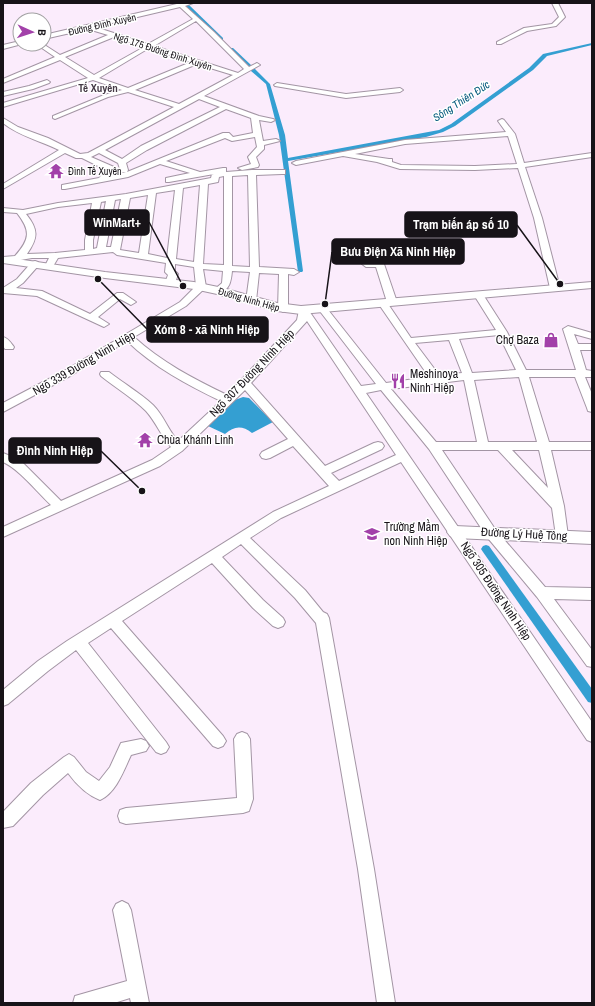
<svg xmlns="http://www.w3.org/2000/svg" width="595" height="1006" viewBox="0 0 595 1006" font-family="'Archivo Narrow',sans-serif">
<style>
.water{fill:#349fd2}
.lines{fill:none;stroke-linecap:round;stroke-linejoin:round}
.canal{fill:#349fd2;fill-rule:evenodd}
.minor-casing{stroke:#a395a4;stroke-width:2}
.major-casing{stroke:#a395a4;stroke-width:2}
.minor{fill:#fff;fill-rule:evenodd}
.major{fill:#fff;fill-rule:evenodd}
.labels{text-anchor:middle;stroke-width:3;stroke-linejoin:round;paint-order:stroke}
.far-street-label{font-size:10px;fill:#171318;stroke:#fff}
.far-poi-label{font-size:10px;fill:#171318;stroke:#fff;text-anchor:start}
.far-neighbourhood-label{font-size:11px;font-weight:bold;fill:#443945;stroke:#fff}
.far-water-label{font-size:11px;font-style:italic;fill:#03597c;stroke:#fff}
.poi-label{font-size:12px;fill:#171318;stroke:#fff;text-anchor:start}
.street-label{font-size:12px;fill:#171318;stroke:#fff}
.leader{fill:none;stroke:#171318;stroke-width:1.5}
.callout-dot{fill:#171318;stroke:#fff;stroke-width:1.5}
.callout{fill:#171318;stroke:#171318;stroke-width:1.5}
.callout-label{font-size:13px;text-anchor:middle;font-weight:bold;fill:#fff}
</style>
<rect width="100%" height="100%" fill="#fbecfc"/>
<!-- water -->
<path class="water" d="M 243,397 L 249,398 L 273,422 L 252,433 C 242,425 234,426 225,434 L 208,426 L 235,400 Z"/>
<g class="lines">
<!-- canal -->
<g class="canal">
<path d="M 183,3 L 187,3 L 223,38 L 223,40 L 219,40 Z"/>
<path d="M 592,43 L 592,45 L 547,56 L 533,70 L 455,126 L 443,132 L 426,137 L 288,161 L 303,271 L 302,272 L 298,272 L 279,135 L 266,84 L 251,71 L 251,69 L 255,69 L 270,84 L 285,135 L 288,158 L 439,130 L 451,124 L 529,68 L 543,54 Z"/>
<path d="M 229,48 L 233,48 L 251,65 L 251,67 L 247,67 L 229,50 Z"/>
<path d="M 486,545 L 489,546 L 592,689 L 592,703 L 588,702 L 483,552 L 481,549 L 483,546 Z"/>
</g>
<!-- minor casing -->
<g class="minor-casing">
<g id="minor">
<path d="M 181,3 L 193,3 L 185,6 L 214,32 L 249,67 L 257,63 L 260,65 L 204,96 L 259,116 L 273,119 L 275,120 L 271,122 L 259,120 L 263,141 L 276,139 L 280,141 L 264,145 L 264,149 L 256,157 L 259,165 L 258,167 L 242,170 L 238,168 L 251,164 L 248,157 L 257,147 L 255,137 L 232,141 L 225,138 L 166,161 L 200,172 L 223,168 L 226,168 L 226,172 L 252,170 L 285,170 L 285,174 L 282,174 L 256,175 L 259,267 L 294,269 L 299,272 L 294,275 L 288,274 L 288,309 L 283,312 L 278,309 L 279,274 L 259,273 L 256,301 L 251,304 L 246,301 L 250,272 L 232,271 C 231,281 230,290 219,293 L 214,290 L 222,283 L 223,271 L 203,269 L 206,287 L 204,289 L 186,306 L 134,337 C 161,362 194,379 227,395 L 297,320 L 299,310 L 304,307 L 307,308 L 361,386 L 376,384 L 319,310 L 317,308 L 319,306 L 325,306 L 386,383 L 429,377 L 378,303 L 383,300 L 386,301 L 411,338 L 496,330 L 474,295 L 479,292 L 482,293 L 507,332 L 526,370 L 576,370 L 563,329 L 568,326 L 592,333 L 592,339 L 574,334 L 578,344 L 592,344 L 592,350 L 580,350 L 586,370 L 592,371 L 592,377 L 585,377 L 592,394 L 592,412 L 588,411 L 587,408 L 575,377 L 529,377 L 549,442 L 592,442 L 592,450 L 551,450 L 564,506 L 568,536 L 566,540 L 562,541 L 558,540 L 556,536 L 552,508 L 498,450 L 442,450 L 495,529 L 545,587 L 592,588 L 592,600 L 554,599 L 592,650 L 592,667 L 587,666 L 537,597 L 487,537 L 429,449 L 381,390 L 366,393 L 592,722 L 592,742 L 587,740 L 401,462 L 281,518 L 250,538 L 305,590 L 323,612 L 327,614 L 329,618 L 374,869 L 395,1003 L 377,1003 L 358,869 L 316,623 L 295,598 L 241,544 L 222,557 L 263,600 L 283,618 L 285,622 L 283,626 L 278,628 L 273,626 L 253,608 L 212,563 L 122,621 L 223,736 L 226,741 L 223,746 L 218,748 L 213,746 L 111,628 L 88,643 L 166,742 L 169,747 L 166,752 L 161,754 L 156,752 L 76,650 L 48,671 L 8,704 L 3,706 L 3,690 L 38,661 L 67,641 L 273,512 L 329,486 L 293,446 L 270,458 L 266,459 L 262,458 L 260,455 L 262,452 L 288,439 L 245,390 L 182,451 L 160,466 L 3,537 L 3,527 L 51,505 C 37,492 19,469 3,462 L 3,453 L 20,460 L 61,501 L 152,460 L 171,447 C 161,436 156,422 146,411 C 133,398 116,388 101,376 L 100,374 L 101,372 L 109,372 C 123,383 140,393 153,405 C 164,416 168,430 178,441 L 221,401 C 187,385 154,367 127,341 L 72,375 L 3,412 L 3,403 L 64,371 L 180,302 L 196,286 L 194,267 L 175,264 L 175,271 L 178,274 L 175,283 L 170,286 L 165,283 L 168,275 L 165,272 L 166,263 L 117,255 L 113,252 L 58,258 L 52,268 L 49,269 L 45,266 L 49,258 L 32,258 L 3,263 L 3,257 L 15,256 C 30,239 31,231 17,213 L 3,212 L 3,208 L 23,210 L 58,203 L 126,194 L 211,178 L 212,174 L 214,174 L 169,182 L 166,182 L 166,178 L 190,173 L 160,164 L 128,177 L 65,189 L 62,189 L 62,185 L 99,178 L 106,170 L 82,158 L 76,158 L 65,153 L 3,189 L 3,184 L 59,150 C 41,141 19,136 3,123 L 3,118 L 18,127 L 48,138 L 80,154 L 88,153 L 174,107 L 128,92 L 108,97 L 55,119 L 53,118 L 53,116 L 104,95 L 122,90 L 93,80 L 3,107 L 3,103 L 88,78 L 60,60 L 3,83 L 3,79 L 55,57 L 36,44 L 43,44 L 60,55 L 108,35 L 88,29 L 44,39 L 44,35 ZM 180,7 L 193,19 L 148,44 L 95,27 ZM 196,21 L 244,69 L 238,73 L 154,46 ZM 114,37 L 144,47 L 94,75 L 65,57 ZM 149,48 L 191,62 L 128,88 L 99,78 ZM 197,64 L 233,75 L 179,104 L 135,90 ZM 199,99 L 220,107 L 141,146 L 122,159 L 105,150 ZM 226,109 L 251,118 L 253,133 L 233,137 L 229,133 L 223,133 L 127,172 L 128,170 L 126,163 L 147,150 ZM 99,153 L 118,163 L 121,172 L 126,172 L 109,176 L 115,169 L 114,167 L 91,157 ZM 248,175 L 250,267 L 232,266 L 232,176 ZM 224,176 L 224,265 L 203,264 L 208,184 L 218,182 L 219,177 ZM 200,185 L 194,262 L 176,259 L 183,188 ZM 175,190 L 167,258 L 148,254 L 156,193 ZM 148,195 L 139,253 L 120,250 L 130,198 ZM 121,199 L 111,247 L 106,247 L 115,200 ZM 106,201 L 97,248 L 93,249 L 93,240 L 101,202 ZM 92,203 L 85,240 L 85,250 L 55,253 L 27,254 C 38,238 39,230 26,214 L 58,207 ZM 307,321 L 396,455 L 339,481 L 331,473 L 382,449 L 384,446 L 382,443 L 378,442 L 374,443 L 325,466 L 251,383 ZM 499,335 L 516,370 L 472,373 L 459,339 ZM 449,340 L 462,373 L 439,375 L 415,343 ZM 519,377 L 537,442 L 488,442 L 474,380 ZM 464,380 L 477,442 L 436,442 L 391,389 ZM 512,450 L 539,450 L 548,488 Z"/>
<path d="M 552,3 L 558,3 L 565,17 L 556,26 L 527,31 L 501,44 L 497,44 L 497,42 L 524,28 L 552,24 L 559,17 Z"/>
<path d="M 20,41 L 20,44 L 22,44 L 3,49 L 3,45 Z"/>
<path d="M 47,80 L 50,82 L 49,83 L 33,89 L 3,96 L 3,92 L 29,86 Z"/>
<path d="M 277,83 L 346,94 L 400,88 L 403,90 L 400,92 L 346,98 L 275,86 L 274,85 Z"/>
<path d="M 502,119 L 504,120 L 515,134 L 524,163 L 592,153 L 592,157 L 525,167 L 542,218 L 560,288 L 558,290 L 555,291 L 550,288 L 534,218 L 518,168 L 475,170 L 400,169 L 377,162 L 343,156 L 296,165 L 292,163 L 296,161 L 405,140 L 506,132 L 498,121 ZM 508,136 L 517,164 L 475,166 L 401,165 L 392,162 L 392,159 L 389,159 L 355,154 L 405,144 Z"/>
<path d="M 378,242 L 382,245 L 384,264 L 397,302 L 395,304 L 389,304 L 387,302 L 376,267 L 366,267 L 362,264 L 360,250 L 361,248 L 367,248 L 370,261 L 375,261 L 374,245 Z"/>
<path d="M 35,261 L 38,262 L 39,264 L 38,266 L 23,283 L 16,288 L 42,291 L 90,314 L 117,293 L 123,293 L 136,302 L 131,305 L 120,299 L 98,317 L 109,324 L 104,327 L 37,296 L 3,293 L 3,288 L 17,279 L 32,262 Z"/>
<path d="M 3,337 C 8,338 11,343 14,347 L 13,349 L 5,349 L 3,346 Z"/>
<path d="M 242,732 L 247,734 L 250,739 L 253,799 L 249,811 L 243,813 L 126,824 L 120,822 L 118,816 L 120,810 L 126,808 L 237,798 L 234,739 L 237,734 Z"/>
<path d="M 141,739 L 146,741 L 149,746 L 146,751 L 131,755 C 124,770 116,793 100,800 C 87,795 76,784 68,773 L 43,795 L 13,826 L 3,828 L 3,812 L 31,783 L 64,757 L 69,754 L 74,757 L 86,772 L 99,781 L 110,767 L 121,743 Z"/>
<path d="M 122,901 L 128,904 L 131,910 L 149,1003 L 131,1003 L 130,998 L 114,1003 L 73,1003 L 75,996 L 82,994 L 127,981 L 113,910 L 116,904 Z"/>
</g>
</g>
<!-- major casing -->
<g class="major-casing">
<g id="major">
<path d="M 3,257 L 105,272 L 194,282 L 223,288 L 277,303 L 301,306 L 592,282 L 592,288 L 301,314 L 277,311 L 217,294 L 194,289 L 105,278 L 3,263 Z"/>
<path d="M 455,526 L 592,532 L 592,544 L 455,538 L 450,536 L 447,532 L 450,528 Z"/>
</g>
</g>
<!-- minor -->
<use href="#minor" class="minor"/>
<!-- major -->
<use href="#major" class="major"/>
</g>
<!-- icons -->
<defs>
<g id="temple-bare" transform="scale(1.2)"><path d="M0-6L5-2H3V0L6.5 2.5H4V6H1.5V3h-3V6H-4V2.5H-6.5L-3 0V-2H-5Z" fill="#a241a9" stroke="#fff" stroke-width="2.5" paint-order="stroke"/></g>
<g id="shop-bare" transform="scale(1.2)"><path d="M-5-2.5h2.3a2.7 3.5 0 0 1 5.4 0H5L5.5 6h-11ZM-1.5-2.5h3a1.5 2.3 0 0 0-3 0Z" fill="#a241a9" stroke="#fff" stroke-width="2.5" paint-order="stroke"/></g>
<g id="restaurant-bare" transform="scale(1.2)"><path d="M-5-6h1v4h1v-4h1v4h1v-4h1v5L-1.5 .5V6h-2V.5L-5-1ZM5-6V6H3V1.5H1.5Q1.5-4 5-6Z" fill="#a241a9" stroke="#fff" stroke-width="2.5" paint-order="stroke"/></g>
<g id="school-bare" transform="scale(1.2)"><path d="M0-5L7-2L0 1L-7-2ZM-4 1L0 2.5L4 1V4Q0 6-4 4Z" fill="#a241a9" stroke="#fff" stroke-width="2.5" paint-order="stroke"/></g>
</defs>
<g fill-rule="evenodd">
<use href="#temple-bare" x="56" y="171"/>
<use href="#shop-bare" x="551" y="340"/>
<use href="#restaurant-bare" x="398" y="381"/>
<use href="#temple-bare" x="145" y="440"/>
<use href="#school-bare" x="372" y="534"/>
</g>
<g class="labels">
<!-- far-street labels -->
<g class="far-street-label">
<text transform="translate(102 24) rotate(-13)" y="4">Đường Đình Xuyên</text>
<text transform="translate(163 51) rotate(18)" y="4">Ngõ 175 Đường Đình Xuyên</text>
<text transform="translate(249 299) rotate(16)" y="4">Đường Ninh Hiệp</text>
</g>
<!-- far-poi labels -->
<g class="far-poi-label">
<text x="68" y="175">Đình Tế Xuyên</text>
</g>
<!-- far-neighbourhood labels -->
<g class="far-neighbourhood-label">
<text x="98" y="92">Tế Xuyên</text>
</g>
<!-- far-water labels -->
<g class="far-water-label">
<text transform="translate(461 101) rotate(-33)" y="4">Sông Thiên Đức</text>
</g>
<!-- poi labels -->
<g class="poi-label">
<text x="539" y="344" text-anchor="end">Chợ Baza</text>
<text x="410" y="378">Meshinoya<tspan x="410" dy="14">Ninh Hiệp</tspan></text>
<text x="157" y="444">Chùa Khánh Linh</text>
<text x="384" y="531">Trường Mầm<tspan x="384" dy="14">non Ninh Hiệp</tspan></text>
</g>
<!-- street labels -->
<g class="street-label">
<text transform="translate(84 363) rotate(-30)" y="4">Ngõ 339 Đường Ninh Hiệp</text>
<text transform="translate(252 373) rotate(-46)" y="4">Ngõ 307 Đường Ninh Hiệp</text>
<text transform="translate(524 534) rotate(3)" y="4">Đường Lý Huệ Tông</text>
<text transform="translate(496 591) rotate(56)" y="4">Ngõ 305 Đường Ninh Hiệp</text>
</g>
</g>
<!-- callouts -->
<path class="leader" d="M183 286L149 222M560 284L517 225M325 304L332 252M98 279L147 329M142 491L101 451"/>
<g class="callout-dot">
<circle cx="183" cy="286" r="4"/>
<circle cx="560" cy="284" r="4"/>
<circle cx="325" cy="304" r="4"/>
<circle cx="98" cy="279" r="4"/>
<circle cx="142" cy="491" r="4"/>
</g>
<g class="callout">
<rect x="85" y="210" width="64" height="25" rx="4"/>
<rect x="405" y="212" width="112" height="25" rx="4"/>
<rect x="332" y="239" width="132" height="25" rx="4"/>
<rect x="147" y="317" width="121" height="25" rx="4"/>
<rect x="9" y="438" width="92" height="25" rx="4"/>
</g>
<g class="callout-label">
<text x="117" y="227">WinMart+</text>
<text x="461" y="229">Trạm biến áp số 10</text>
<text x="398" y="256">Bưu Điện Xã Ninh Hiệp</text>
<text x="207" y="334">Xóm 8 - xã Ninh Hiệp</text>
<text x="55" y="455">Đình Ninh Hiệp</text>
</g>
<!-- border -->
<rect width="595" height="1006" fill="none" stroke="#171318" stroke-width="8"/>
<!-- north arrow -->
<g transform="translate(32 32) rotate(93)"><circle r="19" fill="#ffffff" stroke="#a2a1a3"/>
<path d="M0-3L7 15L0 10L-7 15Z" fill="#a241a9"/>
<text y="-6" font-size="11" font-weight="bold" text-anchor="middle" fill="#171318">B</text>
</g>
</svg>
